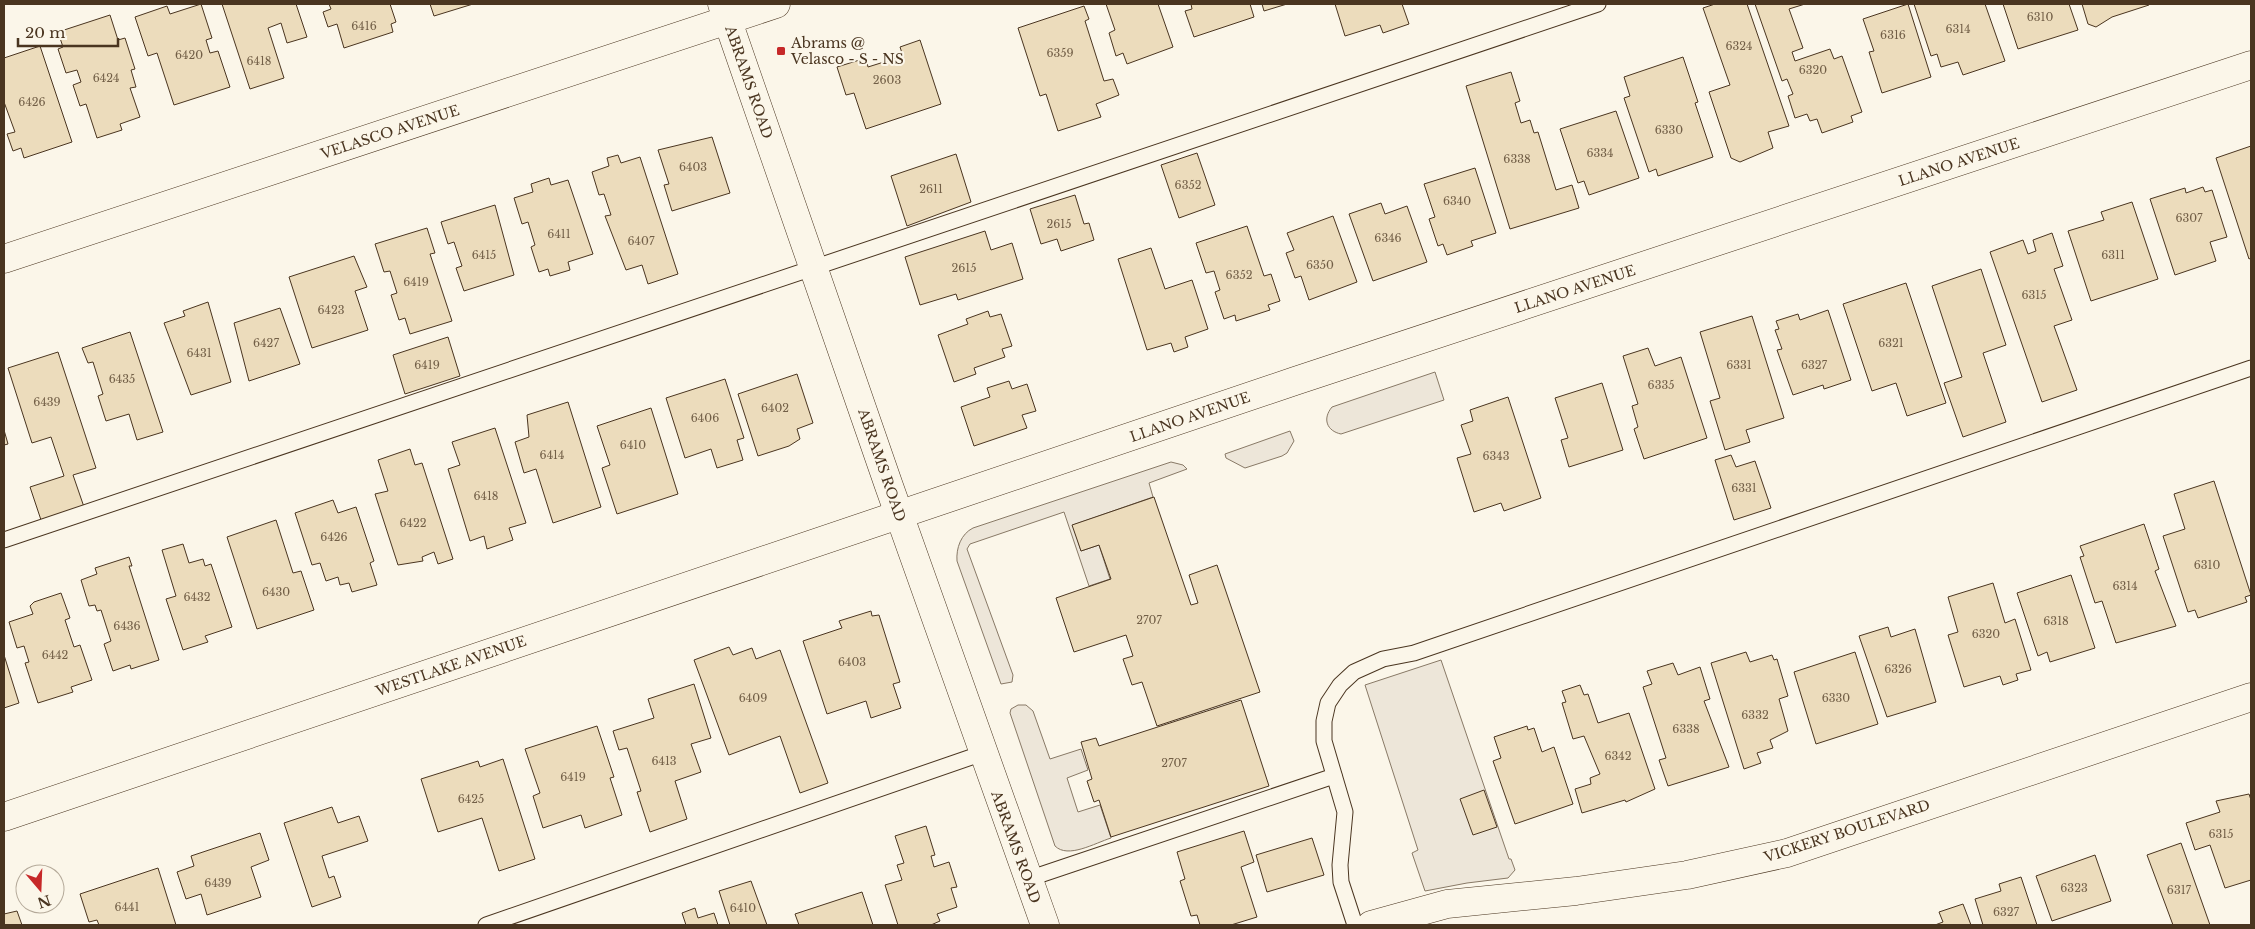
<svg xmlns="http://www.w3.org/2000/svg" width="2255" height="929" viewBox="0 0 2255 929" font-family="'Libre Baskerville',serif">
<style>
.green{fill:#ede6d9;stroke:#887966}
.building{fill:#ecdcbc;stroke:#4a3520}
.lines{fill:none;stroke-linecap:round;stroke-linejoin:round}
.lane-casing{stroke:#4a3520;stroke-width:17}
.street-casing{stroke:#4a3520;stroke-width:29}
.secondary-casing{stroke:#4a3520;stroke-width:29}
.lane{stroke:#fbf6e9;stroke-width:15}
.street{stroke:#fbf6e9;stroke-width:28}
.secondary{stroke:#fbf6e9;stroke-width:28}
.poi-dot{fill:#c62828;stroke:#fbf6e9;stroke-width:2}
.labels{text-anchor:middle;stroke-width:4;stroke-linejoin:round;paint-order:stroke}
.number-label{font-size:11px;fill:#725f47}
.poi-label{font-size:14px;fill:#4a3520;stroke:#fbf6e9;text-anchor:start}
.street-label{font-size:14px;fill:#4a3520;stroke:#fbf6e9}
</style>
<rect width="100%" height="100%" fill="#fbf6e9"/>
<!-- green -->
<g class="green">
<path d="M 1435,372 L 1444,400 L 1341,434 C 1327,431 1322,419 1332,407 Z"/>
<path d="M 1290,431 L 1294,441 L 1287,453 L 1282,456 L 1245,468 L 1226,458 L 1225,454 Z"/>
<path d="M 1171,462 L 1183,465 L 1187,469 L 1149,483 L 1153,497 L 1073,525 L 1081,551 L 1099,545 L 1110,579 L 1089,586 L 1064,512 L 970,544 L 967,549 L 1013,675 L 1012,682 L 1001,684 L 957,561 C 956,548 961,534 973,528 Z"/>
<path d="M 1441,660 L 1509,859 L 1511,859 L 1515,870 L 1508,878 L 1467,883 L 1425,891 L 1412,853 L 1418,850 L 1365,685 Z"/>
<path d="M 1018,705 L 1026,705 L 1033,711 L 1050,759 L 1081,749 L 1088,770 L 1067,778 L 1078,812 L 1100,805 L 1111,838 C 1095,843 1068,859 1055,846 L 1010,713 L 1011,709 Z"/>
</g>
<!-- building -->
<g class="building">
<path d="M 201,4 L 212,38 L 206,40 L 210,53 L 218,51 L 230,87 L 174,105 L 157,53 L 148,56 L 135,17 L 167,6 L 170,14 Z"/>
<path d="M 222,4 L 296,4 L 307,37 L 287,43 L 281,23 L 268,28 L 284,78 L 250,89 Z"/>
<path d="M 329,4 L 390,4 L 396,22 L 391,24 L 393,32 L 344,48 L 337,24 L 328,27 L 323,12 L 331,9 Z"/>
<path d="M 430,4 L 473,4 L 434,16 Z"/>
<path d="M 1106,4 L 1158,4 L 1173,47 L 1127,64 L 1123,53 L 1116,56 L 1109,33 L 1115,30 Z"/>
<path d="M 1191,4 L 1250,4 L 1254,17 L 1194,37 L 1185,11 L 1192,9 Z"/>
<path d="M 1262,4 L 1287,4 L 1264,11 Z"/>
<path d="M 1335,4 L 1402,4 L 1409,24 L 1383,33 L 1380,25 L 1345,36 Z"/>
<path d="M 1715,4 L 1747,4 L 1789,126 L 1768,132 L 1773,148 L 1740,162 L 1731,158 L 1709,92 L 1730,85 L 1703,8 Z"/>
<path d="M 1755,4 L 1805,4 L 1789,9 L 1803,48 L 1792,52 L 1795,61 L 1830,49 L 1834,59 L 1842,56 L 1862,112 L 1851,116 L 1853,122 L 1822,133 L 1817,119 L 1810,121 L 1807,114 L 1795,118 L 1788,96 L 1793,94 L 1787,79 L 1782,81 Z"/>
<path d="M 1908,4 L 1931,77 L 1882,93 L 1869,52 L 1874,51 L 1863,19 Z"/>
<path d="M 1914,4 L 1985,4 L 2005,61 L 1963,75 L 1958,62 L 1941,67 L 1937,54 L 1931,56 Z"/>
<path d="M 2003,4 L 2069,4 L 2078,30 L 2018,49 Z"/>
<path d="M 2082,4 L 2149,4 L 2149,5 L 2112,17 L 2096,27 L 2088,24 Z"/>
<path d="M 1084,6 L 1089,19 L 1085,21 L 1104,81 L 1113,79 L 1119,95 L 1096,104 L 1101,117 L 1058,131 L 1046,94 L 1040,96 L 1018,28 Z"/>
<path d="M 110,15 L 118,40 L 125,38 L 135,69 L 131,70 L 136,87 L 130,88 L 140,117 L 120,124 L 122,130 L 97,138 L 86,104 L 80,106 L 73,85 L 81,82 L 77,70 L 66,73 L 58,49 L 63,47 L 58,32 Z"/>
<path d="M 920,40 L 941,104 L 866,129 L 854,93 L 846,95 L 837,67 L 866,58 L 868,67 L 903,56 L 900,47 Z"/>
<path d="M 40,46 L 72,142 L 24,158 L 21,148 L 13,151 L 7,134 L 15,132 L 4,102 L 4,58 Z"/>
<path d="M 1683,57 L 1698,102 L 1695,103 L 1713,157 L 1658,176 L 1656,169 L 1649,172 L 1624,98 L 1630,96 L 1624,77 Z"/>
<path d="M 1511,72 L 1520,101 L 1515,103 L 1521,123 L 1530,120 L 1534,133 L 1538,132 L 1556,190 L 1572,185 L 1579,208 L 1510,229 L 1466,86 Z"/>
<path d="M 1616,111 L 1639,178 L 1589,195 L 1584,181 L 1578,183 L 1560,129 Z"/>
<path d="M 712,137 L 730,193 L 672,211 L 664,185 L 669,184 L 658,150 Z"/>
<path d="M 2251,146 L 2251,258 L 2249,259 L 2216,158 Z"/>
<path d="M 1197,153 L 1215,205 L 1179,218 L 1161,165 Z"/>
<path d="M 956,154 L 971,202 L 907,226 L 891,176 Z"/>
<path d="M 618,155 L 621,163 L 640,157 L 678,274 L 648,284 L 642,265 L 626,270 L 605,216 L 611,215 L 604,194 L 599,195 L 592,172 L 609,166 L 607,158 Z"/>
<path d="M 1475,168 L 1496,233 L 1471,241 L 1473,246 L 1447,255 L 1443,244 L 1438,246 L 1429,219 L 1435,217 L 1424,184 Z"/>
<path d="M 549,178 L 551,185 L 568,180 L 593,254 L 568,262 L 570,270 L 550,276 L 548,269 L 539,272 L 531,247 L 535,245 L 528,222 L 522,224 L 514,198 L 533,192 L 531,184 Z"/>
<path d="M 2203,187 L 2205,192 L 2212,190 L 2227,237 L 2210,242 L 2216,261 L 2175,275 L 2150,199 L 2185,188 L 2186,193 Z"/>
<path d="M 1075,195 L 1084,224 L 1089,223 L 1094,240 L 1061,251 L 1057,239 L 1041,244 L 1030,209 Z"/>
<path d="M 2132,202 L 2158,279 L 2091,301 L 2068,231 L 2104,220 L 2101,212 Z"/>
<path d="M 1381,203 L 1385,214 L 1407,206 L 1427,262 L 1373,281 L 1349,214 Z"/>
<path d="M 495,205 L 514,275 L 464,291 L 456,268 L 462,266 L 454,242 L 448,244 L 441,222 Z"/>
<path d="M 1333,216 L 1357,282 L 1309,300 L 1301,276 L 1295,278 L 1286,253 L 1294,250 L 1287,233 Z"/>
<path d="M 1247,226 L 1264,276 L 1271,274 L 1280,301 L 1268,305 L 1270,310 L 1236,321 L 1235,315 L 1224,319 L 1215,292 L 1220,290 L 1214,271 L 1206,273 L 1196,243 Z"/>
<path d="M 427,228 L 435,253 L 430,254 L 452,321 L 410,334 L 405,318 L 399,320 L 391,295 L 397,293 L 390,271 L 384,272 L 375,244 Z"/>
<path d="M 985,231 L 991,250 L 1012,243 L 1023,279 L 958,300 L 956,294 L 920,305 L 905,257 Z"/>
<path d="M 2052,233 L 2063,266 L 2054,269 L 2072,320 L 2054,326 L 2077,390 L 2042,402 L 1990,252 L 2023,240 L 2028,254 L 2036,251 L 2033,240 Z"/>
<path d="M 1151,248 L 1165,289 L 1192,280 L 1208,329 L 1185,337 L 1188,347 L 1174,352 L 1171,343 L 1147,350 L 1118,259 Z"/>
<path d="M 354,256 L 367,287 L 355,291 L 368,330 L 312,348 L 289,277 Z"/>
<path d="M 1981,269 L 2006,345 L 1983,353 L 2006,422 L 1963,437 L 1944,383 L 1962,377 L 1932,286 Z"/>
<path d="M 1906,283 L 1946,403 L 1907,416 L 1896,383 L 1872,391 L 1843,304 Z"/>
<path d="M 208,302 L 231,382 L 191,395 L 164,323 L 185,316 L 183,311 Z"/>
<path d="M 280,308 L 300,364 L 249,381 L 234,323 Z"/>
<path d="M 1828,310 L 1851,380 L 1824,389 L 1823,385 L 1793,395 L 1777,350 L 1782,349 L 1775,330 L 1779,329 L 1776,321 L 1798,314 L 1800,320 Z"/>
<path d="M 988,311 L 990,317 L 1001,314 L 1012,346 L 1002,349 L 1005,357 L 974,368 L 976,374 L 954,382 L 938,335 L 968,324 L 966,319 Z"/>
<path d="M 1752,316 L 1784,418 L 1746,430 L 1750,442 L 1725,450 L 1710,401 L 1720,398 L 1700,332 Z"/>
<path d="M 130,332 L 163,432 L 137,440 L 129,414 L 106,421 L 98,396 L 103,394 L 93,362 L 88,363 L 82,348 Z"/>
<path d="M 448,337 L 460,376 L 405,394 L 393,355 Z"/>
<path d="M 1648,348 L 1655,366 L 1681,357 L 1707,438 L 1644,459 L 1634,429 L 1638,427 L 1632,406 L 1638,404 L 1623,356 Z"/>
<path d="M 58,352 L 96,468 L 73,475 L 84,507 L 41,520 L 30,487 L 64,476 L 51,437 L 32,443 L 8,368 Z"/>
<path d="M 797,374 L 813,423 L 797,429 L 800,439 L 789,446 L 758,456 L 738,394 Z"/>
<path d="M 725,379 L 744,438 L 737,440 L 743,460 L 717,468 L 711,449 L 685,458 L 666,398 Z"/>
<path d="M 1009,381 L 1012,389 L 1027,384 L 1036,411 L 1022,415 L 1027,428 L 974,446 L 961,407 L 990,397 L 987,388 Z"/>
<path d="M 1602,383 L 1623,450 L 1569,467 L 1561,440 L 1568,438 L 1555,398 Z"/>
<path d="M 1508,397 L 1541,498 L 1504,511 L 1501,503 L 1474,512 L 1457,458 L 1471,454 L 1461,425 L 1473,421 L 1470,410 Z"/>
<path d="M 568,402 L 601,507 L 553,523 L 536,469 L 524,473 L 515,442 L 529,437 L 527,415 Z"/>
<path d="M 651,408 L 678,494 L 617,514 L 602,468 L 610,465 L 597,426 Z"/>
<path d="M 495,428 L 526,523 L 509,528 L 513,540 L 487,549 L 484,536 L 470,541 L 448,469 L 460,465 L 452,442 Z"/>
<path d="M 4,430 L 8,444 L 4,445 Z"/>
<path d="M 410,449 L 415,465 L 422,463 L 453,559 L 438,564 L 434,552 L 422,557 L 423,561 L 398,565 L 375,494 L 388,491 L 378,460 Z"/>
<path d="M 1731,455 L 1736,467 L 1755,461 L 1771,508 L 1734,520 L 1715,460 Z"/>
<path d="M 2214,481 L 2251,595 L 2245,597 L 2247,602 L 2198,618 L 2195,610 L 2188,612 L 2163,536 L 2185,529 L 2174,494 Z"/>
<path d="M 1154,497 L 1191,605 L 1198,603 L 1189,575 L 1217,565 L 1260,692 L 1157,726 L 1142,682 L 1132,685 L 1123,659 L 1133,656 L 1126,635 L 1074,652 L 1056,598 L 1111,579 L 1099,545 L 1081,551 L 1072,525 Z"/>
<path d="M 333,500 L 338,513 L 356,507 L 374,561 L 370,563 L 377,585 L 352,592 L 349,583 L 340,585 L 338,577 L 326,581 L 320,563 L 312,565 L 295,513 Z"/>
<path d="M 276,520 L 293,573 L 301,571 L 314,610 L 257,629 L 227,537 Z"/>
<path d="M 2144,524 L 2159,569 L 2155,571 L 2176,626 L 2116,643 L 2102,601 L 2095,603 L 2080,557 L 2084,556 L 2080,546 Z"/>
<path d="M 183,544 L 189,563 L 203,559 L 205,566 L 211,564 L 232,627 L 205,636 L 208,642 L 183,650 L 166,599 L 176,596 L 162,550 Z"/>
<path d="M 129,557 L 132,566 L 129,566 L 159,660 L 131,669 L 130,665 L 113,671 L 104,644 L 111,641 L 101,610 L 97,611 L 95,605 L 89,606 L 81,580 L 97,574 L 95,568 Z"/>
<path d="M 2071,575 L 2095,648 L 2050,662 L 2047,652 L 2038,656 L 2017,593 Z"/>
<path d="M 1993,583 L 2005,623 L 2015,619 L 2031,670 L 2016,674 L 2018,680 L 2003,685 L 2000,676 L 1964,687 L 1948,635 L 1958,632 L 1948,597 Z"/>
<path d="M 61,593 L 70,618 L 65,620 L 74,647 L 80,645 L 92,680 L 71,687 L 73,692 L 38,703 L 25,663 L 29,662 L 24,646 L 17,648 L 9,622 L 33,614 L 30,606 L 34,602 Z"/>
<path d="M 871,611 L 872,616 L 879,615 L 900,682 L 893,684 L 901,708 L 871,718 L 866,701 L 827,714 L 803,641 L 842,628 L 839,621 Z"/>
<path d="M 1888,627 L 1891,637 L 1915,629 L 1936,702 L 1887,717 L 1859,636 Z"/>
<path d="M 729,647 L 733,655 L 752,648 L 756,659 L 780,650 L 828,783 L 800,793 L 780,736 L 729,755 L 694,660 Z"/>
<path d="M 1746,652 L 1750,662 L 1772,655 L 1774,660 L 1777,659 L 1788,696 L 1779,699 L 1788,731 L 1770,740 L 1773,748 L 1757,753 L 1761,763 L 1744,769 L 1711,663 Z"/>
<path d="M 1855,652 L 1878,724 L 1816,744 L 1794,672 Z"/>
<path d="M 4,655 L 19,703 L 4,708 Z"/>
<path d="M 1673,663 L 1678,675 L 1700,667 L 1710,699 L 1704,701 L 1729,767 L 1668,786 L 1659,760 L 1666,758 L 1643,687 L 1652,684 L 1647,671 Z"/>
<path d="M 694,684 L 711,738 L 691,744 L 701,772 L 675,781 L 687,819 L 650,832 L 637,792 L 641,791 L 627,748 L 619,750 L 613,731 L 654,718 L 648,699 Z"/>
<path d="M 1580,685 L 1584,695 L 1588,694 L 1598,723 L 1629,713 L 1655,789 L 1626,802 L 1625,800 L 1582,813 L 1575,789 L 1591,784 L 1590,778 L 1600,774 L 1584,736 L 1573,739 L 1562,703 L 1566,702 L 1562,691 Z"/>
<path d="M 1241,700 L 1269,786 L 1111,837 L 1099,800 L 1094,802 L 1087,781 L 1092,779 L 1081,742 L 1096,738 L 1099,746 Z"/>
<path d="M 597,726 L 614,777 L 610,778 L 622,815 L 585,828 L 581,815 L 543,828 L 533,796 L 540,793 L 525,749 Z"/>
<path d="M 1527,726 L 1528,730 L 1534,728 L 1542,752 L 1554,747 L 1573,804 L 1515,824 L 1493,761 L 1501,758 L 1494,737 Z"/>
<path d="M 503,759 L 535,859 L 499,871 L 482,818 L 438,832 L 421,779 L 478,761 L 480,767 Z"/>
<path d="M 1484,790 L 1497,827 L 1473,835 L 1460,799 Z"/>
<path d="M 2249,794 L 2251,800 L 2251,880 L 2225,888 L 2210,845 L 2195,850 L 2186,823 L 2220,812 L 2216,801 Z"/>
<path d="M 332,807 L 338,823 L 359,816 L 368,841 L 322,856 L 329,878 L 334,876 L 341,897 L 312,907 L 284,823 Z"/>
<path d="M 926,826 L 935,855 L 931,856 L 934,867 L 949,862 L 957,887 L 951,888 L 957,907 L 937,914 L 940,921 L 931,925 L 898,925 L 885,885 L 902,880 L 897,865 L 904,863 L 895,836 Z"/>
<path d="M 1244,831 L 1254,862 L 1241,867 L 1257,917 L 1231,925 L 1200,925 L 1197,915 L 1191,916 L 1180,881 L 1185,879 L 1177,852 Z"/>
<path d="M 260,833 L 269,860 L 251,867 L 261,897 L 207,915 L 201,894 L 186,899 L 177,872 L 194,866 L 191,856 Z"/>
<path d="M 1312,838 L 1324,875 L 1267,892 L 1256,855 Z"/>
<path d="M 2181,843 L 2210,925 L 2173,925 L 2147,855 Z"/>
<path d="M 2095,855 L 2111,901 L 2052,921 L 2036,876 Z"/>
<path d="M 158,868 L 176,925 L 99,925 L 97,920 L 89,922 L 80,894 Z"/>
<path d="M 2021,877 L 2037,925 L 1983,925 L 1975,899 L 2001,891 L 1999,884 Z"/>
<path d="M 751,881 L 767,925 L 730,925 L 719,891 Z"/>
<path d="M 862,892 L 873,925 L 799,925 L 795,914 Z"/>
<path d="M 1963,904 L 1971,925 L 1935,925 L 1943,922 L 1939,912 Z"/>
<path d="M 695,908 L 698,918 L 714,913 L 718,925 L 686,925 L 682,913 Z"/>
<path d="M 17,911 L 22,925 L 4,925 L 4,914 Z"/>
</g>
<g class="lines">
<!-- lane casing -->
<g class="lane-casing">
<g id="lane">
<path d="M 4,540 L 1598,4"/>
<path d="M 1028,879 L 1334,776"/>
<path d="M 486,925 L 983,753"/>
<path d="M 1355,925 L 1341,882 L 1340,865 L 1345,812 L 1324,741 L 1324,721 L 1328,703 L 1340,685 L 1354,672 L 1383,659 L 1414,653 L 2251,368"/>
</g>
</g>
<!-- street casing -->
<g class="street-casing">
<g id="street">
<path d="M 4,259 L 776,4"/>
<path d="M 4,817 L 1295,381 L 2251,65"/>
<path d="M 1371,925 L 1447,904 L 1576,891 L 1687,875 L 1787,853 L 2251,697"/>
</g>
</g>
<!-- secondary casing -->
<g class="secondary-casing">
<path id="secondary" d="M 722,4 L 889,486 L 1045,925"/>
</g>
<!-- lane -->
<use href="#lane" class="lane"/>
<!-- street -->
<use href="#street" class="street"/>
<!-- secondary -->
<use href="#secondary" class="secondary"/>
</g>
<!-- markers -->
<rect class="poi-dot" x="776" y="46" width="10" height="10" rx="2.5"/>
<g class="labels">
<!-- number labels -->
<g class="number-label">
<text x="2040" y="21">6310</text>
<text x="364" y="30">6416</text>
<text x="1958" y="33">6314</text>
<text x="1893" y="39">6316</text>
<text x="1739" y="50">6324</text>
<text x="1060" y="57">6359</text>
<text x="189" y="59">6420</text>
<text x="259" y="65">6418</text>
<text x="1813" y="74">6320</text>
<text x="106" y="82">6424</text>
<text x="887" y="84">2603</text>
<text x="32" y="106">6426</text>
<text x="1669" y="134">6330</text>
<text x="1600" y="157">6334</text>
<text x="1517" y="163">6338</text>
<text x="693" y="171">6403</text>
<text x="1188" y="189">6352</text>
<text x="931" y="193">2611</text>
<text x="1457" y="205">6340</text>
<text x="2189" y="222">6307</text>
<text x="1059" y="228">2615</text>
<text x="559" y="238">6411</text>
<text x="1388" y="242">6346</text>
<text x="641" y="245">6407</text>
<text x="484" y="259">6415</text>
<text x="2113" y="259">6311</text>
<text x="1320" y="269">6350</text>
<text x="964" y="272">2615</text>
<text x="1239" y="279">6352</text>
<text x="416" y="286">6419</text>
<text x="2034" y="299">6315</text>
<text x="331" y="314">6423</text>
<text x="266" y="347">6427</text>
<text x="1891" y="347">6321</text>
<text x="199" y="357">6431</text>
<text x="427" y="369">6419</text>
<text x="1739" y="369">6331</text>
<text x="1814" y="369">6327</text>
<text x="122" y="383">6435</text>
<text x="1661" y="389">6335</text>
<text x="47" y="406">6439</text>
<text x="775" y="412">6402</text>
<text x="705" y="422">6406</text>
<text x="633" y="449">6410</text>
<text x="552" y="459">6414</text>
<text x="1496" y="460">6343</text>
<text x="1744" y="492">6331</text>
<text x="486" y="500">6418</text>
<text x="413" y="527">6422</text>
<text x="334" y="541">6426</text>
<text x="2207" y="569">6310</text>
<text x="2125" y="590">6314</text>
<text x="276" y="596">6430</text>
<text x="197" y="601">6432</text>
<text x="1149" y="624">2707</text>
<text x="2056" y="625">6318</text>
<text x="127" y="630">6436</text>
<text x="1986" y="638">6320</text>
<text x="55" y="659">6442</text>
<text x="852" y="666">6403</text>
<text x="1898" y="673">6326</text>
<text x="753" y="702">6409</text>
<text x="1836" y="702">6330</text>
<text x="1755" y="719">6332</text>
<text x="1686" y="733">6338</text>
<text x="1618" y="760">6342</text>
<text x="664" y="765">6413</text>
<text x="1174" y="767">2707</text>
<text x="573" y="781">6419</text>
<text x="471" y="803">6425</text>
<text x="2221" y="838">6315</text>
<text x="218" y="887">6439</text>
<text x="2074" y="892">6323</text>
<text x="2179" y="894">6317</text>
<text x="127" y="911">6441</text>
<text x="743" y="912">6410</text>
<text x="2006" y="916">6327</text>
</g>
<!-- poi labels -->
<g class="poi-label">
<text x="791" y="48">Abrams @<tspan x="791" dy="16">Velasco - S - NS</tspan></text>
</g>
<!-- street labels -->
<g class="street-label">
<text transform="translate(749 82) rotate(71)" y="5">ABRAMS ROAD</text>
<text transform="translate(390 132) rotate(-18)" y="5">VELASCO AVENUE</text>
<text transform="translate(1959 162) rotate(-18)" y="5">LLANO AVENUE</text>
<text transform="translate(1575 289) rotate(-18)" y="5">LLANO AVENUE</text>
<text transform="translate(1190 417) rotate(-19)" y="5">LLANO AVENUE</text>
<text transform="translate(882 465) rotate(71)" y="5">ABRAMS ROAD</text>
<text transform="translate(451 666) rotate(-19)" y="5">WESTLAKE AVENUE</text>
<text transform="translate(1847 831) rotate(-18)" y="5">VICKERY BOULEVARD</text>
<text transform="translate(1016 847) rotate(70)" y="5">ABRAMS ROAD</text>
</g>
</g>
<!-- border -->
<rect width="2255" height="929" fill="none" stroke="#4a3520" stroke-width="10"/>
<!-- north arrow -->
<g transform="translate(40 889) rotate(161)"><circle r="24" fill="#fbf6e9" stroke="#b4a999"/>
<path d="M0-4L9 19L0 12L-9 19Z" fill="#c62828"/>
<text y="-8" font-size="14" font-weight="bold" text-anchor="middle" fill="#4a3520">N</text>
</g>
<!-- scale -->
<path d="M18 38v8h100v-8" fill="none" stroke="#4a3520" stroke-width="2.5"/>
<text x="25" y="38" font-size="15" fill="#4a3520" stroke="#fbf6e9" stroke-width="4" paint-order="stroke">20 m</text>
</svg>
